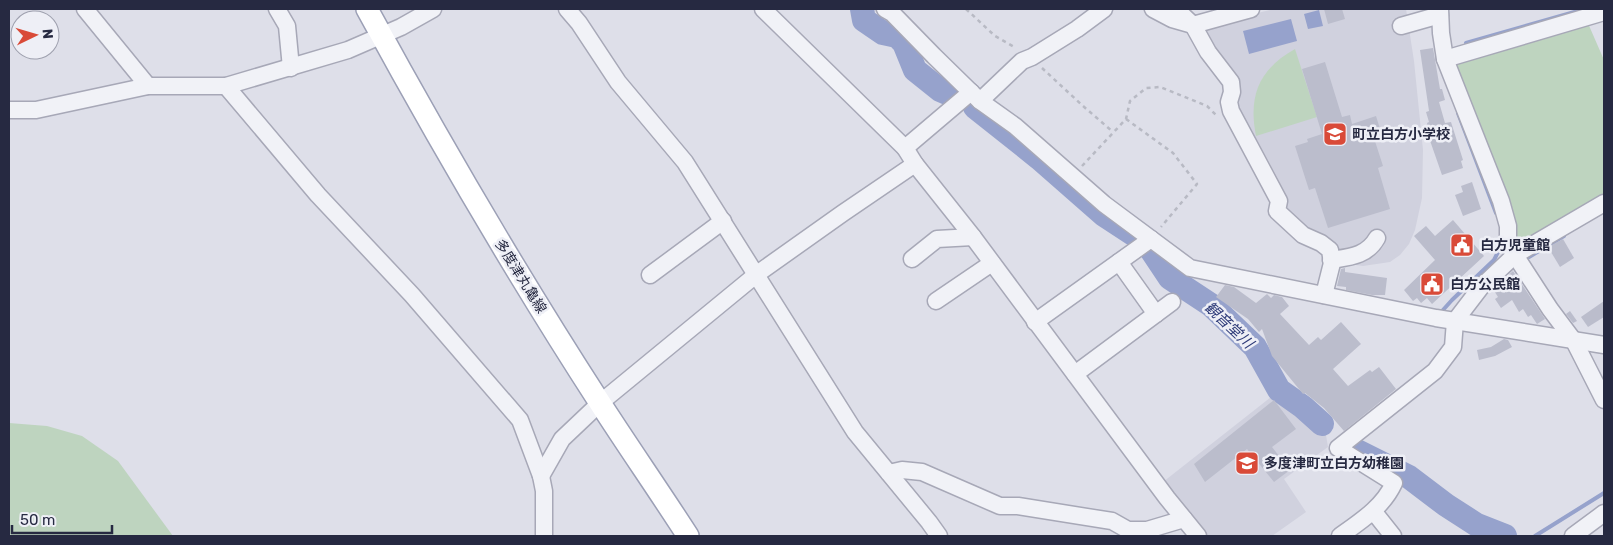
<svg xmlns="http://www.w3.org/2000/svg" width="1613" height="545" viewBox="0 0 1613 545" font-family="Rubik,'Noto Sans JP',sans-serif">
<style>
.built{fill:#d0d1de}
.green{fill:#bed4bf}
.water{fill:#96a2cc}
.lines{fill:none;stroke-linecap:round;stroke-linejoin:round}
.stream{stroke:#96a2cc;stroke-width:4}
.river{stroke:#96a2cc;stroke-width:24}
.building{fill:#bbbdcc}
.minor-casing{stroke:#a7a8b7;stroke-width:19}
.major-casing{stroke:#9ca0b6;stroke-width:24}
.path{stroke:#b8bac4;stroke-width:2.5;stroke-dasharray:4 4;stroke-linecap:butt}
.minor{stroke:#f1f2f7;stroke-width:16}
.major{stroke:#fff;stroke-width:21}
.labels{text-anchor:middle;stroke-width:5;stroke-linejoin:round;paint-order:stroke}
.poi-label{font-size:14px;font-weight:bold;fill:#262941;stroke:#eeeff6;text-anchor:start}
.street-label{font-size:14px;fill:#262941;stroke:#eeeff6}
.water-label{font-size:15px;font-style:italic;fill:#2d3a78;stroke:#eeeff6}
</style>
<rect width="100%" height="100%" fill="#dedfe9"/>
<!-- built -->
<g class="built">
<path d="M 1274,9 L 1406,9 L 1414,61 L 1423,150 L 1422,198 L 1415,230 L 1409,244 L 1400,255 L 1390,262 L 1363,266 L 1349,264 L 1290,219 L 1235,107 L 1235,98 L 1240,90 L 1239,83 L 1213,46 L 1205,30 L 1208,25 Z"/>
<path d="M 1275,394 L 1326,435 L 1328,447 L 1284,479 L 1306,512 L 1272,536 L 1206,536 L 1163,482 Z"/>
</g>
<!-- green -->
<g class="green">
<path d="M 1587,21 L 1604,60 L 1604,198 L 1519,249 L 1513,219 L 1452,62 Z"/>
<path d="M 1295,49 L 1317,117 L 1256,136 C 1248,96 1259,69 1295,49 Z"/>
<path d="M 9,423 L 47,426 L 82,436 L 118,461 L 173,536 L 9,536 Z"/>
</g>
<!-- water -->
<g class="water">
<path d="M 1319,10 L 1323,26 L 1308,29 L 1304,14 Z"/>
<path d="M 1291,19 L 1297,41 L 1249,54 L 1243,31 Z"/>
</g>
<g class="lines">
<!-- stream -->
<g class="stream">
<path d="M 1466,43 L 1585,9"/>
<path d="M 1458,113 L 1496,213"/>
<path d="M 1529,257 L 1564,236"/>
<path d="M 1443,310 L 1452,300 L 1494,260 L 1501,246 L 1501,242"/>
<path d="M 1535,536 L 1604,493"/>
</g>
<!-- river -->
<g class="river">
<path d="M 862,9 L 864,20 L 883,33 L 897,36 L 904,43 L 915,70 L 940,90 L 954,96"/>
<path d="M 975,107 L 1039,158 L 1104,215 L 1133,234"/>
<path d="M 1152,251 L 1170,278 L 1211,305 L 1255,347 L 1279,390 L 1303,407 L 1322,424"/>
<path d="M 1353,449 L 1409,477 L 1446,505 L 1477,525 L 1505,536"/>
</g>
</g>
<!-- building -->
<g class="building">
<path d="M 1324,9 L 1342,9 L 1345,19 L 1328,24 Z"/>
<path d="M 1433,48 L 1440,89 L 1442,89 L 1445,100 L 1439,102 L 1445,123 L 1451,122 L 1463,160 L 1461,161 L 1463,168 L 1442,175 L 1427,132 L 1429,131 L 1427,123 L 1429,122 L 1426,112 L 1429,111 L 1420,50 Z"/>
<path d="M 1325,62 L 1342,117 L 1350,115 L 1352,124 L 1376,116 L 1381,132 L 1373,135 L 1383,166 L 1378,168 L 1390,209 L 1328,228 L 1315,188 L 1309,190 L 1295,146 L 1308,142 L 1307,139 L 1322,134 L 1302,69 Z"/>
<path d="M 1472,182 L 1481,209 L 1463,216 L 1455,195 L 1463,192 L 1461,186 Z"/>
<path d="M 1453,220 L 1484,256 L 1432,304 L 1427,298 L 1421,303 L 1417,298 L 1413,301 L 1404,290 L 1435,260 L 1414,236 L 1426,226 L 1435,236 Z"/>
<path d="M 1563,239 L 1574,258 L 1560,267 L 1548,247 Z"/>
<path d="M 1345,268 L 1345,272 L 1387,278 L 1385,295 L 1372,295 L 1346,290 L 1346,287 L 1337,286 L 1341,269 Z"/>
<path d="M 1513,271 L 1545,319 L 1537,324 L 1531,315 L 1528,317 L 1523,309 L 1519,312 L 1512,300 L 1501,308 L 1495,299 L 1498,297 L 1493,289 Z"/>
<path d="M 1225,285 L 1234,287 L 1256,303 L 1267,294 L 1271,298 L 1274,295 L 1282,297 L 1289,306 L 1280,314 L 1309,345 L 1318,337 L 1321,340 L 1341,322 L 1361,344 L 1333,369 L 1348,386 L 1370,370 L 1372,372 L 1379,367 L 1396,389 L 1344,431 L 1324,408 L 1305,393 L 1303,394 L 1272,356 L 1262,329 L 1259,332 L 1248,319 L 1216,297 Z"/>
<path d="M 1604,301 L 1604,317 L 1588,327 L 1581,317 Z"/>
<path d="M 1570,311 L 1577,321 L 1573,323 L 1566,314 Z"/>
<path d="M 1504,339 L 1508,340 L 1512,347 L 1495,356 L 1479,360 L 1477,350 L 1491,347 Z"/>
<path d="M 1274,400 L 1296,429 L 1272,447 L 1290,470 L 1274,482 L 1247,449 L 1205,482 L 1194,464 Z"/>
</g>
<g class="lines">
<!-- minor casing -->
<g class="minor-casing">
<g id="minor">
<path d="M 85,9 L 148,86"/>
<path d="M 277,9 L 287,26 L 291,68"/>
<path d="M 567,9 L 579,23 L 618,82 L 685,162 L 855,432 L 929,522 L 939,536"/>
<path d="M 763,9 L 905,148 L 915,164 L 973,237 L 1167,498 L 1198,536"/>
<path d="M 885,9 L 892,13 L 934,56 L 980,101 L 1015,126 L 1104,204 L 1190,268 L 1436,318 L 1604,345"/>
<path d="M 1153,9 L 1172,19 L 1193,25 L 1251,9"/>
<path d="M 1176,9 L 1193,25 L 1208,52 L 1231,82 L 1232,92 L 1229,102 L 1231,111 L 1279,201 L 1277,211 L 1303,235 L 1321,243 L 1330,250 L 1332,263 L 1324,295"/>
<path d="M 1401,26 L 1440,15"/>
<path d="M 1445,59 L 1604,12"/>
<path d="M 226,86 L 318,195 L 412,295 L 520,420 L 541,476 L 544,491 L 544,536"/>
<path d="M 980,101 L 1022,61 L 1032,57 L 1077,29 L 1104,9"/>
<path d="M 9,110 L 36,110 L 148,86 L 226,86 L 348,50 L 401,27 L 433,9"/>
<path d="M 905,148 L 971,92"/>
<path d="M 1604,203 L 1515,255 L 1550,309 L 1574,341 L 1604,400"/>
<path d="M 912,259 L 937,239 L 973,237"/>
<path d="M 1331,260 C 1350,257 1367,256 1377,238"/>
<path d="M 1119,262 L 1156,314"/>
<path d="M 650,275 L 723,221"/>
<path d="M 936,301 L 992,263"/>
<path d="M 1035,322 L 1151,239"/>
<path d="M 1075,374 L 1172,302"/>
<path d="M 889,473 L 902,470 L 922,472 L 1000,506 L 1018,506 L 1112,521 L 1128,530 L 1147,530 L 1184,519"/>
<path d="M 541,476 L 562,439 L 600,403 L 757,274 L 843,213 L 915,164"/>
<path d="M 1374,512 L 1393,536"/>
<path d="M 1340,536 C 1361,521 1383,507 1394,483 L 1338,448 L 1435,371 L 1453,347 L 1455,321 L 1481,287 L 1515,255 L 1508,244 L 1508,226 L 1501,201 L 1445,59 L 1441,33 L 1440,9"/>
<path d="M 1573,536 L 1604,513"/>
</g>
</g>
<!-- major casing -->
<g class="major-casing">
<path id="major" d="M 367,9 C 440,143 517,275 600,403 C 629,448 659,491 688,536"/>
</g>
<!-- path -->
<g class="path">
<path d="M 966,9 L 995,36 L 1016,48"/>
<path d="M 1042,68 L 1083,106 L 1113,132"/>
<path d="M 1126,119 L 1173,153 L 1197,184 L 1161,227"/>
<path d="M 1082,166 L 1126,119 L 1130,101 L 1146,88 L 1160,87 L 1207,106 L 1217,116"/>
</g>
<!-- minor -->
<use href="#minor" class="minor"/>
<!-- major -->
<use href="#major" class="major"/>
</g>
<!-- icons -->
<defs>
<g id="school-square" transform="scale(1.25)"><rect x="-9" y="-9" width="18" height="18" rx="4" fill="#d94a38" stroke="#eeeff6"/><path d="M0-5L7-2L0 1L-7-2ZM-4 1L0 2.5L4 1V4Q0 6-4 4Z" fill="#fff"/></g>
<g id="civic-square" transform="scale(1.25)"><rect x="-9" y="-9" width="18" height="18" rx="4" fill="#d94a38" stroke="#eeeff6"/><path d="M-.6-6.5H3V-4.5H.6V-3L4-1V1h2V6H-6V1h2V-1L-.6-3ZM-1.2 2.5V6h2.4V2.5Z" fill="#fff"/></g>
</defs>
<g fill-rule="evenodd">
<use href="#school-square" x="1335" y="134"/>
<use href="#civic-square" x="1462" y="245"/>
<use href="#civic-square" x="1432" y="284"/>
<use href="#school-square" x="1247" y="463"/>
</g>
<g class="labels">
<!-- poi labels -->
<g class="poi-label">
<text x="1352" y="139">町立白方小学校</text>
<text x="1480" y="250">白方児童館</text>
<text x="1450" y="289">白方公民館</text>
<text x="1264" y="468">多度津町立白方幼稚園</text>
</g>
<!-- street labels -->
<g class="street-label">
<text transform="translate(521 276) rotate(58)" y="5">多度津丸亀線</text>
</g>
<!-- water labels -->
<g class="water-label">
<text transform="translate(1229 325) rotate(43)" y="5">観音堂川</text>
</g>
</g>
<!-- border -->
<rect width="1613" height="545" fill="none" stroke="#262941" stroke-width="20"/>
<!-- north arrow -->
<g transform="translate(35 35) rotate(85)"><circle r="24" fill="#eeeff6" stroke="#9ea0ae"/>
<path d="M0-4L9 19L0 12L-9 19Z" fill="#d94a38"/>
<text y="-8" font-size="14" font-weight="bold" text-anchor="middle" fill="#262941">N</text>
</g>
<!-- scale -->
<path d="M12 525v8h100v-8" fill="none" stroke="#262941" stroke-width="2.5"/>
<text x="20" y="525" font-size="15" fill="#262941" stroke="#eeeff6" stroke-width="4" paint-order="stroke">50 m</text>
</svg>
